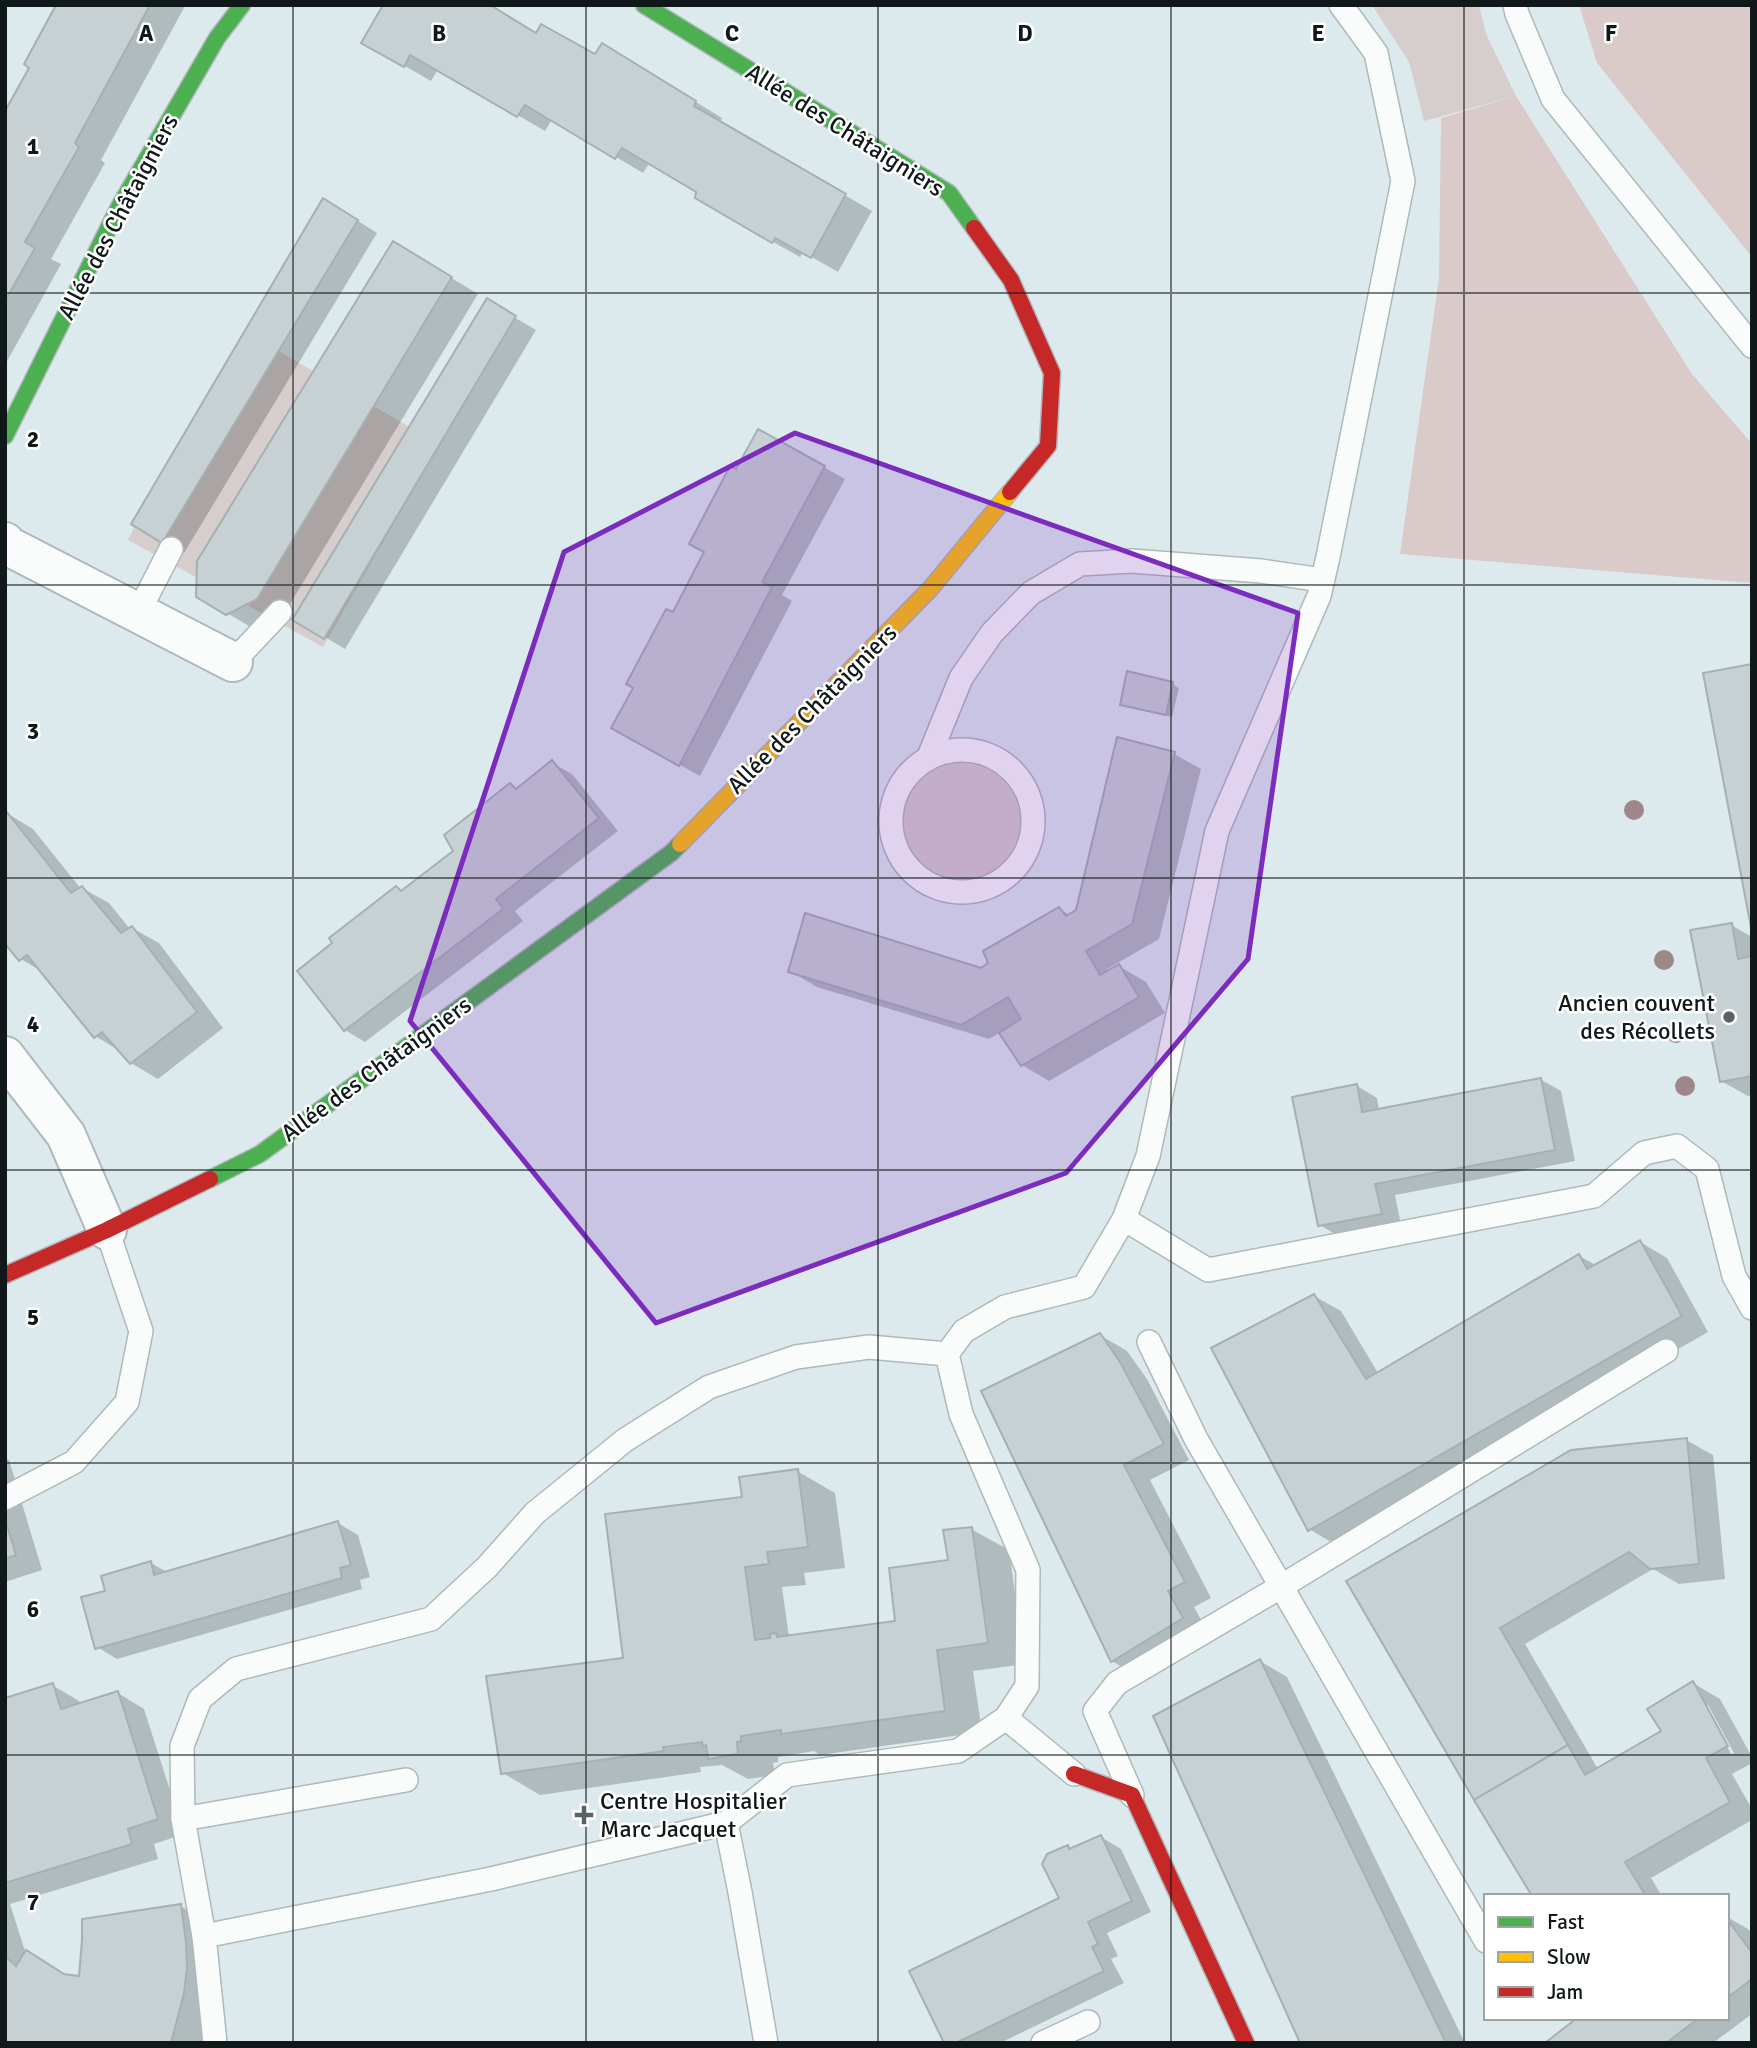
<svg xmlns="http://www.w3.org/2000/svg" width="1757" height="2048" viewBox="0 0 1757 2048" font-family="Signika,sans-serif">
<style>
.green{fill:#d6cdcd}
.forest{fill:#dacbca}
.shadow{fill:#0003;fill-rule:evenodd}
.building{fill:#c7d1d3;stroke:#a6b0b3;stroke-width:2}
.lines{fill:none;stroke-linecap:round;stroke-linejoin:round}
.lane-casing{stroke:#afb8bb;stroke-width:26}
.street-casing{stroke:#afb8bb;stroke-width:42}
.fast-casing{stroke:#afb8bb;stroke-width:19}
.slow-casing{stroke:#afb8bb;stroke-width:19}
.jam-casing{stroke:#afb8bb;stroke-width:19}
.lane{stroke:#fafcfc;stroke-width:23}
.street{stroke:#fafcfc;stroke-width:38}
.fast{stroke:#4caf50;stroke-width:16}
.slow{stroke:#ffc107;stroke-width:16}
.jam{stroke:#c62828;stroke-width:16}
.tree{fill:#9e8788}
.marked{fill:#7b2cbf;fill-opacity:0.2;stroke:#7b2cbf;stroke-width:5;stroke-linejoin:round}
.grid{fill:none;stroke:#10181a;stroke-width:2;stroke-opacity:0.55}
.poi-dot{fill:#586264;stroke:#fff;stroke-width:2.5}
.labels{text-anchor:middle;stroke-width:5;stroke-linejoin:round;paint-order:stroke}
.street-label{font-size:24px;fill:#10181a;stroke:#fff}
.poi-label{font-size:24px;fill:#10181a;stroke:#fff;text-anchor:end}
.grid-label{font-size:23px;text-anchor:middle;font-weight:bold;fill:#10181a;stroke:#fff;stroke-width:5;stroke-linejoin:round;paint-order:stroke}
</style>
<rect width="100%" height="100%" fill="#ddeaed"/>
<!-- green -->
<g class="green">
<path d="M 1372,5 L 1479,5 L 1486,34 L 1516,96 L 1424,121 L 1409,62 Z"/>
<path d="M 244,331 L 439,444 L 323,647 L 128,540 L 134,528 L 130,525 Z"/>
<circle cx="961" cy="821" r="59"/>
</g>
<!-- forest -->
<g class="forest">
<path d="M 1579,5 L 1752,5 L 1752,257 L 1597,63 Z"/>
<path d="M 1516,96 L 1692,374 L 1752,444 L 1752,583 L 1400,554 L 1439,278 L 1441,118 Z"/>
</g>
<!-- shadow -->
<g class="shadow">
<path d="M 58,5 L 185,6 L 101,160 L 105,163 L 51,259 L 61,264 L 5,365 L 5,115 L 31,67 Z"/>
<path d="M 537,35 L 596,56 L 629,61 L 722,118 L 720,123 L 872,211 L 838,272 L 803,252 L 800,257 L 773,242 L 697,197 L 698,191 L 650,162 L 643,173 L 552,119 L 545,131 L 438,69 L 431,81 L 363,42 Z"/>
<path d="M 344,212 L 377,233 L 184,553 L 133,523 Z"/>
<path d="M 420,259 L 478,294 L 284,614 L 254,629 L 198,596 Z"/>
<path d="M 487,301 L 536,330 L 345,649 L 295,619 Z"/>
<path d="M 759,431 L 845,479 L 782,595 L 792,601 L 700,776 L 634,740 L 674,614 L 706,552 L 737,472 Z"/>
<path d="M 1172,684 L 1179,688 L 1172,717 L 1128,707 L 1122,704 Z"/>
<path d="M 1174,754 L 1201,769 L 1159,939 L 1107,969 L 1109,972 L 1119,966 L 1146,982 L 1165,1013 L 1049,1081 L 1022,1065 L 1001,1032 L 989,1039 L 817,987 L 790,971 L 981,969 L 1059,909 L 1070,915 L 1078,911 Z"/>
<path d="M 552,763 L 572,774 L 618,831 L 515,911 L 523,921 L 365,1042 L 345,1030 L 397,888 L 403,892 L 456,852 L 511,785 L 517,789 Z"/>
<path d="M 5,812 L 33,829 L 81,889 L 82,888 L 109,903 L 130,929 L 132,928 L 159,943 L 223,1028 L 158,1079 L 131,1063 L 120,1051 L 95,1036 L 44,973 L 21,959 L 5,941 Z"/>
<path d="M 1731,925 L 1752,937 L 1752,1096 L 1748,1096 L 1721,1081 Z"/>
<path d="M 1540,1079 L 1561,1091 L 1575,1161 L 1395,1195 L 1401,1225 L 1340,1237 L 1320,1225 L 1357,1086 L 1377,1098 L 1379,1110 Z"/>
<path d="M 1640,1242 L 1667,1258 L 1708,1332 L 1336,1545 L 1309,1529 L 1314,1296 L 1341,1311 L 1378,1373 L 1579,1256 L 1596,1265 Z"/>
<path d="M 1100,1335 L 1127,1351 L 1147,1379 L 1189,1460 L 1150,1480 L 1211,1598 L 1194,1607 L 1209,1634 L 1139,1677 L 1112,1661 Z"/>
<path d="M 1686,1440 L 1713,1455 L 1725,1579 L 1679,1584 L 1653,1569 L 1525,1644 L 1598,1769 L 1663,1732 L 1693,1683 L 1720,1699 L 1752,1757 L 1752,1763 L 1732,1774 L 1752,1809 L 1752,1820 L 1651,1878 L 1662,1896 L 1534,1896 L 1349,1582 ZM 1704,1705 L 1708,1705 L 1734,1753 L 1731,1754 Z"/>
<path d="M 5,1458 L 9,1460 L 42,1570 L 5,1582 Z"/>
<path d="M 797,1471 L 835,1493 L 845,1568 L 804,1573 L 806,1585 L 782,1587 L 789,1637 L 897,1622 L 950,1561 L 971,1529 L 1009,1550 L 1025,1664 L 973,1671 L 982,1732 L 820,1755 L 814,1751 L 778,1757 L 778,1762 L 773,1763 L 775,1775 L 748,1779 L 722,1765 L 700,1767 L 701,1772 L 540,1795 L 503,1773 L 625,1659 L 744,1498 Z"/>
<path d="M 338,1523 L 358,1535 L 370,1577 L 360,1580 L 362,1589 L 117,1659 L 97,1647 L 107,1592 L 151,1563 L 169,1573 Z"/>
<path d="M 1260,1661 L 1287,1677 L 1465,2043 L 1302,2043 Z"/>
<path d="M 52,1685 L 79,1701 L 81,1704 L 118,1693 L 144,1709 L 184,1834 L 154,1844 L 158,1859 L 10,1904 L 25,1951 L 67,1976 L 80,1978 L 180,1906 L 207,1921 L 205,2034 L 202,2043 L 5,2043 L 5,1700 Z"/>
<path d="M 1101,1837 L 1121,1849 L 1151,1912 L 1107,1933 L 1118,1956 L 1111,1959 L 1124,1983 L 1000,2043 L 946,2043 L 1061,1899 L 1068,1847 L 1072,1849 Z"/>
<path d="M 1727,1917 L 1748,1929 L 1752,1933 L 1752,2014 L 1713,2043 L 1547,2043 L 1580,2018 L 1727,2018 Z"/>
</g>
<!-- building -->
<g class="building">
<path d="M 56,5 L 150,5 L 75,143 L 79,147 L 25,242 L 35,248 L 5,301 L 5,111 L 29,68 L 24,64 Z"/>
<path d="M 383,5 L 490,5 L 536,33 L 541,24 L 595,54 L 602,43 L 696,101 L 694,106 L 846,194 L 811,258 L 775,238 L 772,243 L 695,198 L 696,192 L 622,148 L 615,159 L 525,105 L 517,117 L 410,55 L 404,67 L 361,43 Z"/>
<path d="M 323,198 L 358,220 L 162,543 L 131,524 Z"/>
<path d="M 393,241 L 452,277 L 257,599 L 226,615 L 196,597 L 197,561 Z"/>
<path d="M 487,298 L 516,316 L 324,639 L 292,620 Z"/>
<path d="M 758,429 L 825,466 L 762,582 L 772,587 L 679,766 L 611,728 L 633,688 L 626,684 L 666,609 L 673,612 L 704,552 L 689,544 L 730,466 L 736,469 Z"/>
<path d="M 1752,664 L 1752,933 L 1703,673 Z"/>
<path d="M 1127,671 L 1173,682 L 1166,715 L 1120,705 Z"/>
<path d="M 1117,737 L 1175,752 L 1132,924 L 1086,951 L 1100,975 L 1119,964 L 1139,997 L 1021,1066 L 999,1033 L 1021,1019 L 1008,997 L 961,1025 L 788,972 L 805,913 L 981,968 L 988,963 L 983,951 L 1059,907 L 1066,916 L 1076,910 Z"/>
<path d="M 552,760 L 599,818 L 496,899 L 503,909 L 344,1031 L 297,971 L 332,943 L 329,938 L 396,886 L 401,891 L 453,851 L 444,835 L 510,783 L 516,789 Z"/>
<path d="M 6,811 L 71,893 L 82,886 L 121,933 L 132,926 L 197,1012 L 130,1064 L 102,1032 L 94,1038 L 27,955 L 19,961 L 5,944 Z"/>
<path d="M 1732,923 L 1738,959 L 1752,956 L 1752,1076 L 1720,1082 L 1690,930 Z"/>
<path d="M 1541,1078 L 1555,1150 L 1375,1184 L 1382,1214 L 1318,1226 L 1292,1097 L 1357,1084 L 1362,1112 Z"/>
<path d="M 1640,1240 L 1682,1316 L 1308,1531 L 1211,1348 L 1314,1294 L 1366,1379 L 1579,1254 L 1587,1269 Z"/>
<path d="M 1100,1333 L 1120,1362 L 1164,1444 L 1124,1465 L 1185,1582 L 1168,1591 L 1183,1618 L 1111,1662 L 981,1391 Z"/>
<path d="M 1687,1438 L 1699,1564 L 1650,1569 L 1629,1552 L 1500,1628 L 1568,1745 L 1474,1800 L 1346,1581 L 1571,1450 Z"/>
<path d="M 798,1469 L 808,1547 L 767,1552 L 769,1564 L 745,1567 L 755,1640 L 770,1638 L 770,1634 L 776,1633 L 777,1637 L 895,1621 L 889,1568 L 948,1560 L 943,1530 L 972,1527 L 988,1643 L 937,1650 L 945,1711 L 781,1734 L 781,1730 L 741,1736 L 741,1741 L 737,1742 L 738,1754 L 708,1759 L 706,1745 L 703,1747 L 702,1742 L 663,1747 L 664,1751 L 501,1774 L 486,1676 L 623,1658 L 605,1514 L 742,1497 L 739,1477 Z"/>
<path d="M 5,1519 L 16,1555 L 5,1559 Z"/>
<path d="M 338,1521 L 351,1565 L 340,1568 L 342,1578 L 95,1649 L 81,1597 L 105,1591 L 101,1576 L 151,1561 L 154,1575 Z"/>
<path d="M 1260,1659 L 1446,2043 L 1300,2043 L 1153,1716 Z"/>
<path d="M 1693,1681 L 1728,1746 L 1706,1758 L 1730,1802 L 1625,1862 L 1646,1896 L 1532,1896 L 1474,1800 L 1568,1745 L 1585,1775 L 1661,1731 L 1647,1709 Z"/>
<path d="M 53,1683 L 61,1709 L 118,1691 L 158,1819 L 128,1829 L 132,1844 L 5,1883 L 5,1698 Z"/>
<path d="M 1101,1835 L 1132,1901 L 1088,1922 L 1098,1944 L 1092,1947 L 1104,1971 L 956,2043 L 944,2043 L 909,1971 L 1059,1898 L 1042,1864 L 1047,1854 L 1068,1845 L 1069,1849 Z"/>
<path d="M 181,1904 L 186,1942 L 187,1968 L 184,1993 L 171,2043 L 5,2043 L 5,1956 L 16,1966 L 26,1950 L 64,1974 L 79,1976 L 82,1940 L 82,1919 Z"/>
<path d="M 1727,1919 L 1752,1953 L 1752,1979 L 1727,1998 Z"/>
<path d="M 1577,2018 L 1699,2018 L 1666,2043 L 1545,2043 Z"/>
</g>
<g class="lines">
<!-- lane casing -->
<g class="lane-casing">
<g id="lane">
<path d="M 1515,5 L 1517,14 L 1553,99 L 1752,346"/>
<path d="M 138,613 L 171,549"/>
<path d="M 233,662 L 280,612"/>
<circle cx="962" cy="821" r="71"/>
<path d="M 928,759 L 961,678 L 992,633 L 1031,593 L 1080,564 L 1132,561 L 1261,571 L 1322,580"/>
<path d="M 1124,1219 L 1208,1270 L 1594,1196 L 1644,1153 L 1677,1146 L 1707,1169 L 1734,1276 L 1752,1308"/>
<path d="M 1149,1342 L 1196,1439 L 1486,1941"/>
<path d="M 947,1354 L 964,1331 L 1005,1307 L 1084,1287 L 1124,1219 L 1148,1156 L 1217,831 L 1319,596 L 1328,557 L 1403,181 L 1376,53 L 1341,5"/>
<path d="M 5,1498 L 74,1462 L 127,1402 L 141,1331 L 107,1230"/>
<path d="M 1006,1718 L 1074,1774"/>
<path d="M 1132,1795 L 1095,1711 L 1117,1683 L 1282,1586 L 1666,1351"/>
<path d="M 183,1819 L 406,1780"/>
<path d="M 726,1823 L 740,1892 L 766,2043"/>
<path d="M 204,1936 L 491,1879 L 726,1823 L 787,1775 L 958,1751 L 1006,1718 L 1027,1686 L 1028,1570 L 961,1414 L 947,1354"/>
<path d="M 215,2043 L 204,1936 L 183,1819 L 182,1746 L 200,1699 L 236,1669 L 431,1619 L 487,1567 L 535,1513 L 625,1440 L 709,1387 L 796,1357 L 869,1347 L 947,1354"/>
<path d="M 1043,2043 L 1088,2022"/>
</g>
</g>
<!-- street casing -->
<g class="street-casing">
<g id="street">
<path d="M 5,542 L 6,545 L 233,662"/>
<path d="M 5,1056 L 66,1135 L 107,1230"/>
</g>
</g>
<!-- fast casing -->
<g class="fast-casing">
<g id="fast">
<path d="M 644,5 L 949,193 L 974,228"/>
<path d="M 5,436 L 119,207 L 217,38 L 242,5"/>
<path d="M 210,1179 L 260,1154 L 671,853 L 680,844"/>
</g>
</g>
<!-- slow casing -->
<g class="slow-casing">
<path id="slow" d="M 680,844 L 931,588 L 1010,492"/>
</g>
<!-- jam casing -->
<g class="jam-casing">
<g id="jam">
<path d="M 974,228 L 1011,280 L 1052,373 L 1048,446 L 1010,492"/>
<path d="M 5,1275 L 107,1230 L 210,1179"/>
<path d="M 1074,1774 L 1132,1795 L 1246,2043"/>
</g>
</g>
<!-- lane -->
<use href="#lane" class="lane"/>
<!-- street -->
<use href="#street" class="street"/>
<!-- fast -->
<use href="#fast" class="fast"/>
<!-- slow -->
<use href="#slow" class="slow"/>
<!-- jam -->
<use href="#jam" class="jam"/>
</g>
<!-- trees -->
<g class="tree">
<circle cx="1634" cy="810" r="10"/>
<circle cx="1664" cy="960" r="10"/>
<circle cx="1676" cy="1033" r="10"/>
<circle cx="1685" cy="1086" r="10"/>
</g>
<!-- marked area -->
<path class="marked" d="M 795,433 L 1298,613 L 1248,959 L 1066,1173 L 656,1323 L 410,1021 L 564,552 Z"/>
<!-- grid -->
<path class="grid" d="M 293,5 L 293,2043M 586,5 L 586,2043M 878,5 L 878,2043M 1171,5 L 1171,2043M 1464,5 L 1464,2043M 5,293 L 1752,293M 5,585 L 1752,585M 5,878 L 1752,878M 5,1170 L 1752,1170M 5,1463 L 1752,1463M 5,1755 L 1752,1755"/>
<!-- markers -->
<g class="poi-dot">
<circle cx="1729" cy="1017" r="7"/>
<path d="M580.5 1804.5h7v7h7v7h-7v7h-7v-7h-7v-7h7z"/>
</g>
<g class="labels">
<!-- street labels -->
<g class="street-label">
<text transform="translate(845 130) rotate(32)" y="8">Allée des Châtaigniers</text>
<text transform="translate(118 217) rotate(-62)" y="8">Allée des Châtaigniers</text>
<text transform="translate(812 709) rotate(-45)" y="8">Allée des Châtaigniers</text>
<text transform="translate(376 1069) rotate(-36)" y="8">Allée des Châtaigniers</text>
</g>
<!-- poi labels -->
<g class="poi-label">
<text x="1715" y="1011">Ancien couvent<tspan x="1715" dy="28">des Récollets</tspan></text>
<text x="600" y="1809" text-anchor="start">Centre Hospitalier<tspan x="600" dy="28">Marc Jacquet</tspan></text>
</g>
</g>
<g class="grid-label">
<text x="146" y="41">A</text>
<text x="439" y="41">B</text>
<text x="732" y="41">C</text>
<text x="1025" y="41">D</text>
<text x="1318" y="41">E</text>
<text x="1611" y="41">F</text>
<text x="33" y="154">1</text>
<text x="33" y="447">2</text>
<text x="33" y="739">3</text>
<text x="33" y="1032">4</text>
<text x="33" y="1325">5</text>
<text x="33" y="1617">6</text>
<text x="33" y="1910">7</text>
</g>
<!-- border -->
<rect width="1757" height="2048" fill="none" stroke="#10181a" stroke-width="14"/>
<!-- legend -->
<rect x="1484" y="1894" width="245" height="126" fill="#ffffff" stroke="#9fa3a3" stroke-width="2"/>
<rect x="1498" y="1917" width="35" height="10" fill="#4caf50" stroke="#9fa3a3" stroke-width="2"/>
<text x="1547" y="1929" font-size="21" fill="#10181a">Fast</text>
<rect x="1498" y="1952" width="35" height="10" fill="#ffc107" stroke="#9fa3a3" stroke-width="2"/>
<text x="1547" y="1964" font-size="21" fill="#10181a">Slow</text>
<rect x="1498" y="1987" width="35" height="10" fill="#c62828" stroke="#9fa3a3" stroke-width="2"/>
<text x="1547" y="1999" font-size="21" fill="#10181a">Jam</text>
</svg>
